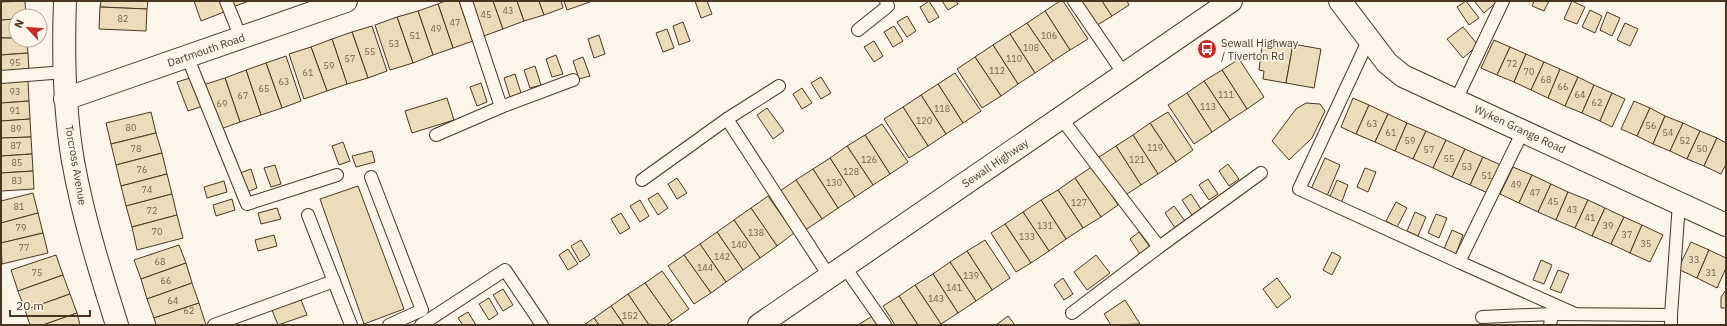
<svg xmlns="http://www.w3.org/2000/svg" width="1727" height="326" viewBox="0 0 1727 326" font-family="'IBM Plex Sans',sans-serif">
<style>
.building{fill:#ecdcbc;stroke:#4a3520}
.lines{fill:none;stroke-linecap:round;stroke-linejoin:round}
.lane-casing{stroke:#4a3520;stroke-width:14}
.street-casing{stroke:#4a3520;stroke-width:24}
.secondary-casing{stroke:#4a3520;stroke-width:24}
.lane{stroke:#fbf6e9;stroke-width:12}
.street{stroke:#fbf6e9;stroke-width:22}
.secondary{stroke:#fbf6e9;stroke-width:22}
.labels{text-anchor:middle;stroke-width:3;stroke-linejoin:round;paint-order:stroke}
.number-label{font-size:9px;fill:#725f47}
.poi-label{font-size:11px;fill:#4a3520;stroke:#fbf6e9;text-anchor:start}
.street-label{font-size:11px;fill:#4a3520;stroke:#fbf6e9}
</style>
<rect width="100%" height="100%" fill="#fbf6e9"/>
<!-- building -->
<g class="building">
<path d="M 25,1 L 26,16 L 16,16 L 16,19 L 1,20 L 1,2 Z"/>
<path d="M 101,1 L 148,1 L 147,9 L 100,7 Z"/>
<path d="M 194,1 L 220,1 L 224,12 L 201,21 Z"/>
<path d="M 227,1 L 249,1 L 230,8 Z"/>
<path d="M 445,1 L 459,1 L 473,41 L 453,48 L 438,4 Z"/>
<path d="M 468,1 L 493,1 L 503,29 L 481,37 Z"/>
<path d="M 493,1 L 517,1 L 524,21 L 503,29 Z"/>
<path d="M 517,1 L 539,1 L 544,15 L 524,21 Z"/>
<path d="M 539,1 L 561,1 L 563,8 L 544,15 Z"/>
<path d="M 564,1 L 589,1 L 590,2 L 567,10 Z"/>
<path d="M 695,1 L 707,1 L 712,14 L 701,18 Z"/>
<path d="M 929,1 L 939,17 L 929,23 L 920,7 Z"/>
<path d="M 942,1 L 956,1 L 958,4 L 948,10 Z"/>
<path d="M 1060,1 L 1063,1 L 1088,39 L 1070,50 L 1045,11 Z"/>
<path d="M 1077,1 L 1102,1 L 1112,16 L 1094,27 Z"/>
<path d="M 1102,1 L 1127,1 L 1129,5 L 1112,16 Z"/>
<path d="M 1466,1 L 1479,18 L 1469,25 L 1457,7 Z"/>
<path d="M 1474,1 L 1498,1 L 1484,13 Z"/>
<path d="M 1534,1 L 1549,1 L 1544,11 L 1532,6 Z"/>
<path d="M 1572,1 L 1585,7 L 1577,24 L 1564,19 Z"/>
<path d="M 438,4 L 453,48 L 433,55 L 418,11 Z"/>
<path d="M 100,7 L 147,9 L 146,31 L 99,29 Z"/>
<path d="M 1590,10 L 1602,16 L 1595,33 L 1582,27 Z"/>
<path d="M 418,11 L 433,55 L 413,63 L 397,17 Z"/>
<path d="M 1045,11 L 1070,50 L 1053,61 L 1027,23 Z"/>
<path d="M 1607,12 L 1620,18 L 1612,36 L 1600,30 Z"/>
<path d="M 907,16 L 916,31 L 907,37 L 897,22 Z"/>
<path d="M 397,17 L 413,63 L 390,70 L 375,25 Z"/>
<path d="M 16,19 L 16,38 L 1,38 L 1,20 Z"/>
<path d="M 683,22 L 690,41 L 679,45 L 673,26 Z"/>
<path d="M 1027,23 L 1053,61 L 1035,73 L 1010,34 Z"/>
<path d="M 1625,23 L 1638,29 L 1630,46 L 1617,40 Z"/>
<path d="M 372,26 L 387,71 L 368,78 L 352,32 Z"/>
<path d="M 894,26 L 903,41 L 893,47 L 884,32 Z"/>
<path d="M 1463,27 L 1478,45 L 1463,58 L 1447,39 Z"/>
<path d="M 667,29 L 674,48 L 663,52 L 656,33 Z"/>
<path d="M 352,32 L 368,78 L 347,84 L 332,39 Z"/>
<path d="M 1010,34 L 1035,73 L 1018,84 L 993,45 Z"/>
<path d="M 599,35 L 605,54 L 594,58 L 588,39 Z"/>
<path d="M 1,38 L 16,38 L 16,40 L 27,40 L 28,53 L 1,55 Z"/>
<path d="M 332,39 L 347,84 L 327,91 L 311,47 Z"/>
<path d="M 1494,40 L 1510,47 L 1497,75 L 1481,68 Z"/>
<path d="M 874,41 L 883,56 L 874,62 L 864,47 Z"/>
<path d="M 1277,41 L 1293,44 L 1286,83 L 1263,79 L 1264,71 L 1259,70 L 1262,46 L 1276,48 Z"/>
<path d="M 1293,44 L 1321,49 L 1314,88 L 1286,83 Z"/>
<path d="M 993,45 L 1018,84 L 1001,96 L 975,57 Z"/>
<path d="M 311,47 L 327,91 L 304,99 L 289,54 Z"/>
<path d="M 1510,47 L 1526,54 L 1514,82 L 1497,75 Z"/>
<path d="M 28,53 L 29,72 L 1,74 L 1,55 Z"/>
<path d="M 1526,54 L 1544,62 L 1531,90 L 1514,82 Z"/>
<path d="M 556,55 L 563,74 L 552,77 L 546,59 Z"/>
<path d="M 286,56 L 301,101 L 282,108 L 266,63 Z"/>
<path d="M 583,57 L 590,76 L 579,79 L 573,61 Z"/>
<path d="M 975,57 L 1001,96 L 982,108 L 957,69 Z"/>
<path d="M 1239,59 L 1264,97 L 1247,109 L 1222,70 Z"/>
<path d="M 1544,62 L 1560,69 L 1548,98 L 1531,90 Z"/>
<path d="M 266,63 L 282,108 L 261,115 L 246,70 Z"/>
<path d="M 535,66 L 541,85 L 530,88 L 524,70 Z"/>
<path d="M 1560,69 L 1578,77 L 1565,106 L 1548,98 Z"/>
<path d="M 246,70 L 261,115 L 240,122 L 225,78 Z"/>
<path d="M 1222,70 L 1247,109 L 1230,120 L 1204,81 Z"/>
<path d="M 955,73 L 981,111 L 963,123 L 938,84 Z"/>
<path d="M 515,74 L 521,93 L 510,97 L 504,78 Z"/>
<path d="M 193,77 L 203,106 L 188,111 L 177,82 Z"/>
<path d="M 821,77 L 831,93 L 821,99 L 811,83 Z"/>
<path d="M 1578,77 L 1594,85 L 1582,113 L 1565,106 Z"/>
<path d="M 225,78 L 240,122 L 218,130 L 203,85 Z"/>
<path d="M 28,81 L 29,101 L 1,103 L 1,83 Z"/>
<path d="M 1204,81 L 1230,120 L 1212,132 L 1187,93 Z"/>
<path d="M 481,83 L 487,102 L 477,106 L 470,87 Z"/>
<path d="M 938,84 L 963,123 L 946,134 L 921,95 Z"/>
<path d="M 1594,85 L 1612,93 L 1600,121 L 1582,113 Z"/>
<path d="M 802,88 L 812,103 L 802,109 L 793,94 Z"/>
<path d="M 1187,93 L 1212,132 L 1194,144 L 1168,105 Z"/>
<path d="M 1612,93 L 1625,99 L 1612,127 L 1600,121 Z"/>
<path d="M 921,95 L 946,134 L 928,146 L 903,107 Z"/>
<path d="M 447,98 L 454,120 L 412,133 L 405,111 Z"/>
<path d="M 1353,98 L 1369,105 L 1356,134 L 1341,127 Z"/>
<path d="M 29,101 L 30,119 L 1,121 L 1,103 Z"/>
<path d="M 1634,101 L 1650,108 L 1637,136 L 1621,129 Z"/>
<path d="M 1306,103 L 1320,104 L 1325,111 L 1312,138 L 1289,160 L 1272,141 L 1296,109 Z"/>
<path d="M 1369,105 L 1388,114 L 1375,142 L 1356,134 Z"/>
<path d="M 903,107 L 928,146 L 909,158 L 884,119 Z"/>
<path d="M 767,108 L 784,131 L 773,139 L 757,115 Z"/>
<path d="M 1650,108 L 1665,116 L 1653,144 L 1637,136 Z"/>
<path d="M 151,112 L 156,133 L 111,144 L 106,123 Z"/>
<path d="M 1168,112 L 1193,150 L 1176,162 L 1150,123 Z"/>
<path d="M 1388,114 L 1407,123 L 1395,151 L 1375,142 Z"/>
<path d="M 1665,116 L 1683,123 L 1670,151 L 1653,144 Z"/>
<path d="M 30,119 L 31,137 L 1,138 L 1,121 Z"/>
<path d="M 1150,123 L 1176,162 L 1158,174 L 1133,135 Z"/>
<path d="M 1407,123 L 1426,131 L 1413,159 L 1395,151 Z"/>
<path d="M 1683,123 L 1700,131 L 1687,159 L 1670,151 Z"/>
<path d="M 882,124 L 908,162 L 890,174 L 865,135 Z"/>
<path d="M 1426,131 L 1446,140 L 1433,168 L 1413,159 Z"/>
<path d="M 1700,131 L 1717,138 L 1704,166 L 1687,159 Z"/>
<path d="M 156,133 L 162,153 L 116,165 L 111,144 Z"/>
<path d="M 865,135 L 890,174 L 873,185 L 847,146 Z"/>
<path d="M 1133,135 L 1158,174 L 1141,185 L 1116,146 Z"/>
<path d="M 31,137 L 32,154 L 1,156 L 1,138 Z"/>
<path d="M 1717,138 L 1726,143 L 1726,164 L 1721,174 L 1704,166 Z"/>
<path d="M 1446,140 L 1465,149 L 1452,177 L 1433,168 Z"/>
<path d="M 343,142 L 350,161 L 339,165 L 332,146 Z"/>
<path d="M 847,146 L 873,185 L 855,197 L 830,158 Z"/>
<path d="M 1116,146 L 1141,185 L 1124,196 L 1099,157 Z"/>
<path d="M 1465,149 L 1483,157 L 1470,185 L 1452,177 Z"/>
<path d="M 372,151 L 375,162 L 356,167 L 352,156 Z"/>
<path d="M 162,153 L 167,174 L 121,186 L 116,165 Z"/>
<path d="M 32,154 L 33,171 L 1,173 L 1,156 Z"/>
<path d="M 1483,157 L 1503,166 L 1490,194 L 1470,185 Z"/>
<path d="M 830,158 L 855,197 L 838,208 L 813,169 Z"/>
<path d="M 1325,158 L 1340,165 L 1327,196 L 1311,189 Z"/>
<path d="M 1228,164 L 1239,179 L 1229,186 L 1219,171 Z"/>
<path d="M 275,165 L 281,184 L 271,187 L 264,168 Z"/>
<path d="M 1093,166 L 1118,205 L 1101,217 L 1075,178 Z"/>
<path d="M 1513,167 L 1532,175 L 1519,203 L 1500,194 Z"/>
<path d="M 1365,168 L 1376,172 L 1368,192 L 1357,187 Z"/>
<path d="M 251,169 L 257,188 L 247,192 L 240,173 Z"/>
<path d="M 813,169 L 838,208 L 822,219 L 796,180 Z"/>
<path d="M 33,171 L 34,189 L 1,191 L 1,173 Z"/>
<path d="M 167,174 L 172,194 L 126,206 L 121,186 Z"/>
<path d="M 1532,175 L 1551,184 L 1538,212 L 1519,203 Z"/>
<path d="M 677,178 L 687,193 L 677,199 L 668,184 Z"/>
<path d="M 1075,178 L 1101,217 L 1083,228 L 1058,190 Z"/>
<path d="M 1208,179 L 1218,194 L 1209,200 L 1199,185 Z"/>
<path d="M 796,180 L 822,219 L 805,230 L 780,191 Z"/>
<path d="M 1337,180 L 1348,185 L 1341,204 L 1329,199 Z"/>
<path d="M 224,181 L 227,192 L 207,198 L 204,187 Z"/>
<path d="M 1551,184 L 1568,192 L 1556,220 L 1538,212 Z"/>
<path d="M 358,186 L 404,309 L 364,324 L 320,199 Z"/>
<path d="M 1058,190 L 1083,228 L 1066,239 L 1041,200 Z"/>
<path d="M 1568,192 L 1588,200 L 1575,228 L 1556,220 Z"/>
<path d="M 33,193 L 38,213 L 1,223 L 1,201 Z"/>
<path d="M 658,193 L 668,208 L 658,215 L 648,199 Z"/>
<path d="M 172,194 L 177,215 L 132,227 L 126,206 Z"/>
<path d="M 1191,194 L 1201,209 L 1192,215 L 1182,200 Z"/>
<path d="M 768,196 L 794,233 L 777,246 L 751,208 Z"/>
<path d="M 232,199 L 235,210 L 216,216 L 213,205 Z"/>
<path d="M 640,200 L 649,216 L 640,222 L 630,206 Z"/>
<path d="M 1041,200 L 1066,239 L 1049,251 L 1023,212 Z"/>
<path d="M 1588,200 L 1605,208 L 1592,236 L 1575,228 Z"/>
<path d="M 1396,202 L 1407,208 L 1397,227 L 1386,221 Z"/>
<path d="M 1174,206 L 1185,221 L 1175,228 L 1165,213 Z"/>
<path d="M 277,208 L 281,219 L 261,224 L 258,213 Z"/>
<path d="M 751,208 L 777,246 L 760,258 L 734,220 Z"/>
<path d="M 1605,208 L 1624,217 L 1611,244 L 1592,236 Z"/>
<path d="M 1023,212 L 1049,251 L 1031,263 L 1005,224 Z"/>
<path d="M 1415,212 L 1426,217 L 1418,236 L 1407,231 Z"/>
<path d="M 38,213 L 43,233 L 1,243 L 1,223 Z"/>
<path d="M 621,213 L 630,228 L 620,234 L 611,219 Z"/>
<path d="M 1436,214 L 1447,218 L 1439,238 L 1428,233 Z"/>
<path d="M 177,215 L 183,238 L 137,250 L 132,227 Z"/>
<path d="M 1624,217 L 1642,225 L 1630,253 L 1611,244 Z"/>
<path d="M 734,220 L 760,258 L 743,270 L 717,232 Z"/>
<path d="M 1005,224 L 1031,263 L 1016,272 L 991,233 Z"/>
<path d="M 1642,225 L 1663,235 L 1650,262 L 1630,253 Z"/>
<path d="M 1452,230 L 1463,235 L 1456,254 L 1444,249 Z"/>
<path d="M 717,232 L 743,270 L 726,282 L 700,244 Z"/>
<path d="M 1139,232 L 1150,247 L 1140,254 L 1130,239 Z"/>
<path d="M 43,233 L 48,253 L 2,264 L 1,243 Z"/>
<path d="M 274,235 L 277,246 L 258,251 L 255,240 Z"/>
<path d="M 581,240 L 590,255 L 580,262 L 571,246 Z"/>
<path d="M 985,240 L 1010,278 L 992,290 L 967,251 Z"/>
<path d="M 1691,242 L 1709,250 L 1697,278 L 1678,269 Z"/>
<path d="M 700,244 L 726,282 L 711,293 L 684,255 Z"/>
<path d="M 179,245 L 186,263 L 141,279 L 134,260 Z"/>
<path d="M 568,249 L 578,264 L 568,270 L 559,255 Z"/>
<path d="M 1709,250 L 1726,258 L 1726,268 L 1717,288 L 1697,278 Z"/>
<path d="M 967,251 L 992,290 L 976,301 L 950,262 Z"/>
<path d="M 1332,252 L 1341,257 L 1332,275 L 1323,270 Z"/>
<path d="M 56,255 L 63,275 L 18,291 L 11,270 Z"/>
<path d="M 684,255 L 711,293 L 694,304 L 668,266 Z"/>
<path d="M 1096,255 L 1110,273 L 1087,290 L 1074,272 Z"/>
<path d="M 1541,260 L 1552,265 L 1544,284 L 1533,280 Z"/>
<path d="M 950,262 L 976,301 L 958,313 L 933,274 Z"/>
<path d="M 186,263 L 192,283 L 147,299 L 141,279 Z"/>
<path d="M 1558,270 L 1569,274 L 1561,293 L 1550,289 Z"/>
<path d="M 662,271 L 689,309 L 672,321 L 645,283 Z"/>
<path d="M 933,274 L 958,313 L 941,324 L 915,285 Z"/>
<path d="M 63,275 L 70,294 L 25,310 L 18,291 Z"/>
<path d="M 1063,278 L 1073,294 L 1064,300 L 1054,285 Z"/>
<path d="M 1277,278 L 1291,297 L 1277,308 L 1263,289 Z"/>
<path d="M 192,283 L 199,303 L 154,318 L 147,299 Z"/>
<path d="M 645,283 L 672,321 L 666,325 L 649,325 L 628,294 Z"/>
<path d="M 915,285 L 941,324 L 939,325 L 918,325 L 899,296 Z"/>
<path d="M 503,289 L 513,305 L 503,311 L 493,295 Z"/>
<path d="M 1726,290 L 1726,308 L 1721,308 L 1721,297 Z"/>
<path d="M 70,294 L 77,313 L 43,325 L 30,325 L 25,310 Z"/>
<path d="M 628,294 L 649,325 L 624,325 L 611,306 Z"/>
<path d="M 899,296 L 918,325 L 895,325 L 883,306 Z"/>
<path d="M 489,298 L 498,314 L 489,320 L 479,304 Z"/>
<path d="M 301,300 L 307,315 L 278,325 L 272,310 Z"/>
<path d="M 1125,300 L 1140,324 L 1111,325 L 1104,314 Z"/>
<path d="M 199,303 L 206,325 L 156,325 L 154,318 Z"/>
<path d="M 611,306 L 624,325 L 599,325 L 594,318 Z"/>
<path d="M 468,312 L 476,325 L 463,325 L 458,318 Z"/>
<path d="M 77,313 L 80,325 L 43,325 Z"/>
<path d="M 874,315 L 881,325 L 858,325 Z"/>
<path d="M 1008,316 L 1015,325 L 996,325 Z"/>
<path d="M 594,318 L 599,325 L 584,325 Z"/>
</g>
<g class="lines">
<!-- lane casing -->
<g class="lane-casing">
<g id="lane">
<path d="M 226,1 L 241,38"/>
<path d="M 1074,1 L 1124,74"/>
<path d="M 858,30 L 888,6 L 886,1"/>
<path d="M 1369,39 L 1299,189 L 1459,262"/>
<path d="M 187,56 L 247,204 L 337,175"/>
<path d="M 1,77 L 65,72"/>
<path d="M 779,86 L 727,119 L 829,276"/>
<path d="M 1456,100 L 1503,1"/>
<path d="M 501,107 L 573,80"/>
<path d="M 1061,118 L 1159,247 L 1261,173"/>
<path d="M 1523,131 L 1459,262 L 1575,314"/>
<path d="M 436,135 L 501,107 L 466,1"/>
<path d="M 371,177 L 422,310 L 389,325"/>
<path d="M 642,180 L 727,119"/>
<path d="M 308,215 L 351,325"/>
<path d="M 844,266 L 885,325"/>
<path d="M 1072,313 L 1159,247"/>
<path d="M 1552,314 L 1671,315 L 1671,325"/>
<path d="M 1671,315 L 1679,203"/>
<path d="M 1482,317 L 1552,314 L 1550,325"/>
<path d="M 214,325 L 334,281"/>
<path d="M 421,325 L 505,270 L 542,325"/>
</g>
</g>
<!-- street casing -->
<g class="street-casing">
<g id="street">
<path d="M 1340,1 L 1387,63 L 1403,76 L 1726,225"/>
<path d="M 65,99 L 346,1"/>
</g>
</g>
<!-- secondary casing -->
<g class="secondary-casing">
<g id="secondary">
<path d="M 65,1 C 63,54 64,108 73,161 C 83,217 100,271 117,325"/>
<path d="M 759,325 L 1231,1"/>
</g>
</g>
<!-- lane -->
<use href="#lane" class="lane"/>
<!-- street -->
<use href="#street" class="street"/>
<!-- secondary -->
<use href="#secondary" class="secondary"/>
</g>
<!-- icons -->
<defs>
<g id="bus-disc" transform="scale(1)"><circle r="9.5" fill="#c62828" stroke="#fbf6e9"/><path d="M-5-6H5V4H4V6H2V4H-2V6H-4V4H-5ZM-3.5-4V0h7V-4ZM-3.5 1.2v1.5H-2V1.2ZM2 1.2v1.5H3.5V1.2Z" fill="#fff"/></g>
</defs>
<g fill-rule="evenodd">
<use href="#bus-disc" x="1207" y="49"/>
</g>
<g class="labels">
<!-- number labels -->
<g class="number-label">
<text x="508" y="14">43</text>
<text x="486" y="18">45</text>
<text x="123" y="22">82</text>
<text x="455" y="26">47</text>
<text x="436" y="32">49</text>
<text x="415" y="39">51</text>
<text x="1049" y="39">106</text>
<text x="394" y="47">53</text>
<text x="1031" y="51">108</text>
<text x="370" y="55">55</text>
<text x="350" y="62">57</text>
<text x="1014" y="62">110</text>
<text x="15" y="66">95</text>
<text x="1512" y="67">72</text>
<text x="329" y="69">59</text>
<text x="997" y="74">112</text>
<text x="1529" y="75">70</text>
<text x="308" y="76">61</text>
<text x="1546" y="83">68</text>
<text x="284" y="85">63</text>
<text x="1563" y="90">66</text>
<text x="264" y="92">65</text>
<text x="15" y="95">93</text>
<text x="1226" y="98">111</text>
<text x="1580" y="98">64</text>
<text x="243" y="99">67</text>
<text x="1597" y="106">62</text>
<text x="222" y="107">69</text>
<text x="1208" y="110">113</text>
<text x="942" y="112">118</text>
<text x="15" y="114">91</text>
<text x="924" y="124">120</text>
<text x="1372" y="127">63</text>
<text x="1651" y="129">56</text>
<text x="131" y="131">80</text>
<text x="16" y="132">89</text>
<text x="1391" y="136">61</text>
<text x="1668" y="136">54</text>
<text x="1410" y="144">59</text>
<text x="1685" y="144">52</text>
<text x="16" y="149">87</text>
<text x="1155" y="151">119</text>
<text x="136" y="152">78</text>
<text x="1702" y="152">50</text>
<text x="1429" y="153">57</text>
<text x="1449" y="162">55</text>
<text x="869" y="163">126</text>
<text x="1137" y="163">121</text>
<text x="17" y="166">85</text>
<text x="1467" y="170">53</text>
<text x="142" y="173">76</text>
<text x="851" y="175">128</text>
<text x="1487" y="179">51</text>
<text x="17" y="184">83</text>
<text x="834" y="186">130</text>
<text x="1516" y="188">49</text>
<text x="147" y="193">74</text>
<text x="1535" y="196">47</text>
<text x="1553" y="205">45</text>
<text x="1079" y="206">127</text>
<text x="19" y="210">81</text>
<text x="1572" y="213">43</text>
<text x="152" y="214">72</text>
<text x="1590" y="221">41</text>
<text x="1045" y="229">131</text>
<text x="1608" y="229">39</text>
<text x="21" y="231">79</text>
<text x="157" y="235">70</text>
<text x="756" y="236">138</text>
<text x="1627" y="238">37</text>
<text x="1027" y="240">133</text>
<text x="1646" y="247">35</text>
<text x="739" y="248">140</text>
<text x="24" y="251">77</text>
<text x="722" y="260">142</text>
<text x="1694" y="263">33</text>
<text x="160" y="265">68</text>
<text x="705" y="271">144</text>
<text x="37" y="276">75</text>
<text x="1711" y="276">31</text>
<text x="971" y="279">139</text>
<text x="166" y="284">66</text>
<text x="954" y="291">141</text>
<text x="936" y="302">143</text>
<text x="173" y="304">64</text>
<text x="189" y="314">62</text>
<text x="630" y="319">152</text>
</g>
<!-- poi labels -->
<g class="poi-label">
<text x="1221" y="47">Sewall Highway<tspan x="1221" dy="13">/ Tiverton Rd</tspan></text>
</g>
<!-- street labels -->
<g class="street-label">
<text transform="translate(206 50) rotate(-19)" y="4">Dartmouth Road</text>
<text transform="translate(1520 129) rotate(25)" y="4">Wyken Grange Road</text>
<text transform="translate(995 163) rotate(-34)" y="4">Sewall Highway</text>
<text transform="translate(76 165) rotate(80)" y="4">Torcross Avenue</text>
</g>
</g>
<!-- border -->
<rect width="1727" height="326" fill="none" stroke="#4a3520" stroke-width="4"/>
<!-- north arrow -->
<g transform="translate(28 28) rotate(296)"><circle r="19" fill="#fbf6e9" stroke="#b4a999"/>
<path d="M0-3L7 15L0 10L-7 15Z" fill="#c62828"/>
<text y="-6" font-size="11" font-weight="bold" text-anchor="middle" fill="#4a3520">N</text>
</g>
<!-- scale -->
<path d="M10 310v6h80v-6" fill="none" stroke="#4a3520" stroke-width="2"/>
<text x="16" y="310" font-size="12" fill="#4a3520" stroke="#fbf6e9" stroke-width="3" paint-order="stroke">20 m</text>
</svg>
